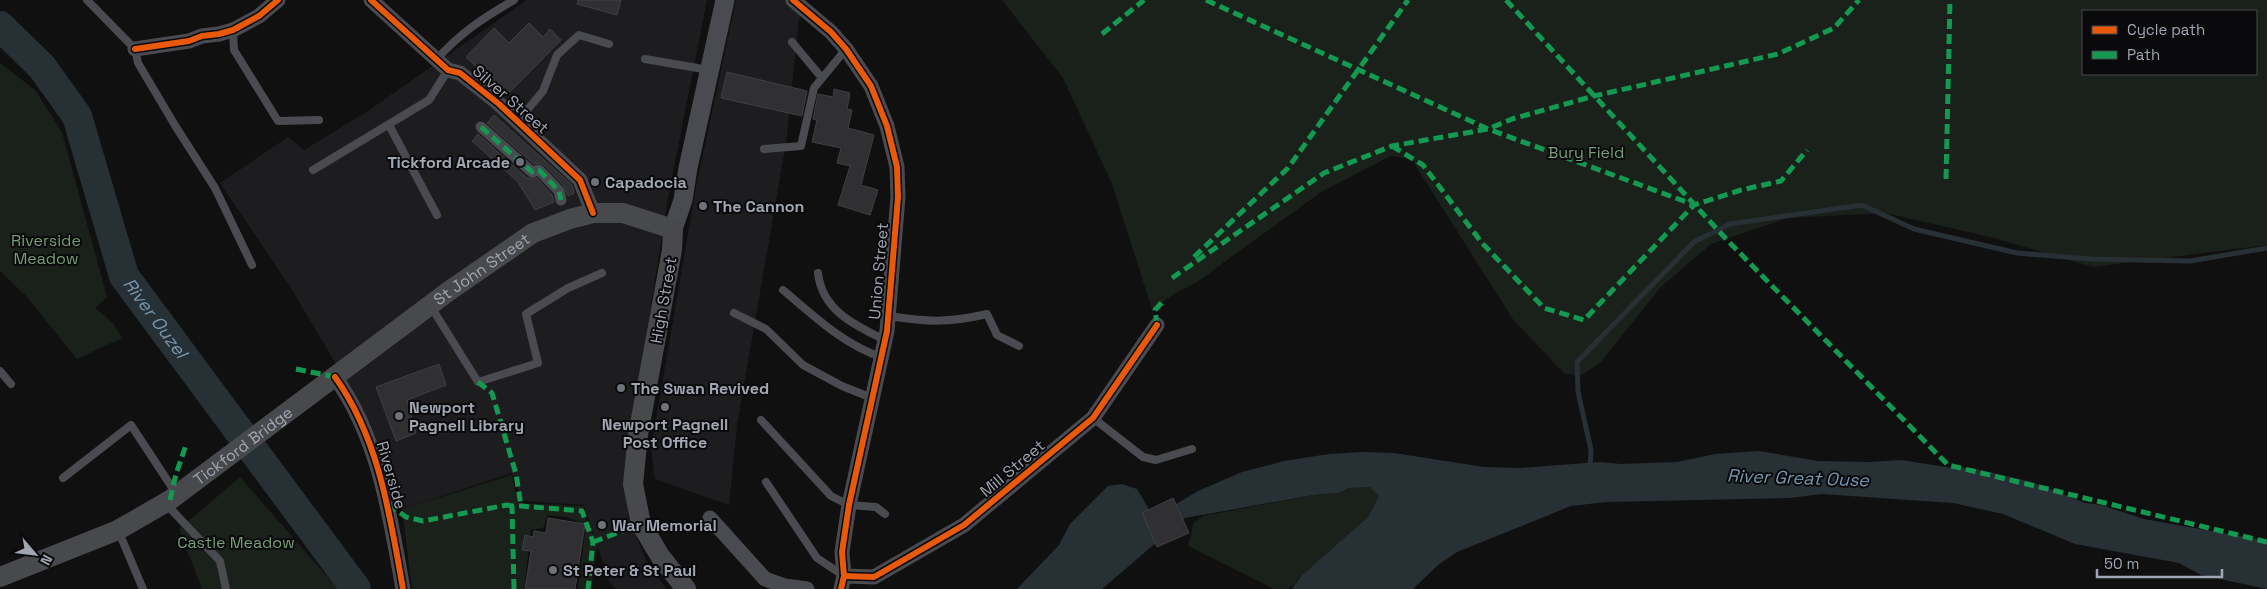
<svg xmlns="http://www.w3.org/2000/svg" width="2267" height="589" viewBox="0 0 2267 589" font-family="'Space Grotesk',sans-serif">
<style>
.built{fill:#1d1d1f}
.green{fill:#1a201a;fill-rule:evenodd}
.water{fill:#273035}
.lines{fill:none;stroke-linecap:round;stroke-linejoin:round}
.stream{stroke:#273035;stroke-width:5}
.river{stroke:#273035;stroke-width:30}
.building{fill:#303033;stroke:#3e4044}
.service{stroke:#4a4b50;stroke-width:8}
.pedestrian{stroke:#4a4b50;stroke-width:11}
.minor{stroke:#4a4b50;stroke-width:15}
.tertiary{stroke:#4a4b50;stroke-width:19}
.secondary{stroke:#48494d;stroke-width:20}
.quiet{stroke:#139951;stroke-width:5;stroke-dasharray:10 5;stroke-linecap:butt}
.cycleway-casing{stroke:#0a0a0c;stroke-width:9}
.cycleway{stroke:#e8590c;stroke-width:6}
.poi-dot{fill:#6e7279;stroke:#0a0a0c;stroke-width:2}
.labels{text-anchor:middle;stroke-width:4;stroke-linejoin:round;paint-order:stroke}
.street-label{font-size:16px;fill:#a0a6b2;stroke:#0a0a0c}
.park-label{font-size:16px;fill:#769e76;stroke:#0a0a0c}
.poi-label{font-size:16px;font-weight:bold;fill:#a0a6b2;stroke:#0a0a0c;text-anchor:start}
.water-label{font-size:18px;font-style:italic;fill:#7597af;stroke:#0a0a0c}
</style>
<rect width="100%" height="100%" fill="#101010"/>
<!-- built -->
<g class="built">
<path d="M 527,0 L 707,0 L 668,198 L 629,443 L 627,491 L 628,516 L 645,558 L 666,589 L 616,589 L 609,582 L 584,505 L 522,501 L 512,473 L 402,509 L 364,411 L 289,285 L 220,183 L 288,137 L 304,150 L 368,111 Z"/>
<path d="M 736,0 L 804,0 L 799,20 L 786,143 L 737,425 L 729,505 L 655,479 L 651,448 L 697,182 Z"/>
</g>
<!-- green -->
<g class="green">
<path d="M 1002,0 L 2267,0 L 2267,245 L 2093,267 L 1994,238 L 1885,213 L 1788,218 L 1711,244 L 1660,288 L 1600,363 L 1582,375 L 1565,374 L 1514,321 L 1412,160 L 1391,156 L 1321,192 L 1197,282 L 1174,294 L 1152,309 L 1112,184 L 1063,78 ZM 2083,11 L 2256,11 L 2256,74 L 2083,74 Z"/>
<path d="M 0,63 L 35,90 L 62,132 L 107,297 L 95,308 L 113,323 L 122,338 L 77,359 L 26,296 L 0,271 Z"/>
<path d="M 512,475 L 518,503 L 584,506 L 586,518 L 597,545 L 591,589 L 578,589 L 585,533 L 584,524 L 567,517 L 548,515 L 543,528 L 531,530 L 524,589 L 412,589 L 402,509 Z"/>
<path d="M 240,477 L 338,589 L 202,589 L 179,529 Z"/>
<path d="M 1370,487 L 1379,496 L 1368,517 L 1302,575 L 1293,586 L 1286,589 L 1274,589 L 1188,546 L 1194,522 L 1203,516 L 1313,495 L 1338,493 L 1349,488 Z"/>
</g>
<!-- water -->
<path class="water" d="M 1759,451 L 1818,461 L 1870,462 L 1901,460 L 1952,468 L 1972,468 L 2032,482 L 2085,503 L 2101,505 L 2144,519 L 2267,541 L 2267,589 L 2201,575 L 2179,563 L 2075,544 L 2003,514 L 1953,503 L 1821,494 L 1791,498 L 1606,502 L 1571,506 L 1457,552 L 1438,565 L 1413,589 L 1292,589 L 1302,575 L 1368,517 L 1379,496 L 1370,487 L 1349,488 L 1338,493 L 1313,495 L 1185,518 L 1102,589 L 1017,589 L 1059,545 L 1070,524 L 1108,486 L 1122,484 L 1137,489 L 1151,513 L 1173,506 L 1198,491 L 1242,472 L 1284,461 L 1329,454 L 1362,452 L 1394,453 L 1484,467 L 1521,468 L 1599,462 L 1621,464 L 1677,462 L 1715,454 Z"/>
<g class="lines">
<!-- stream -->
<path class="stream" d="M 1590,469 L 1591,450 L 1578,392 L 1577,362 L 1694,242 L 1730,224 L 1862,205 L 1914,229 L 2017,253 L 2091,259 L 2190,261 L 2267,248"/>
<!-- river -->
<path class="river" id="s1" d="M 0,26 L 42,67 L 77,116 L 124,276 L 356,589"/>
</g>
<!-- building -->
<g class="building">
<path d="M 578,0 L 621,0 L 617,15 L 577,4 Z"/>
<path d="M 529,23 L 543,37 L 550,29 L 561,40 L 506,96 L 466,57 L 494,28 L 509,43 Z"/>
<path d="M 727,72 L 807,91 L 802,116 L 721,98 Z"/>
<path d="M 834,89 L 850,93 L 847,109 L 852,110 L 848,128 L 874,135 L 861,185 L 878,190 L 870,215 L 838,205 L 850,166 L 837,163 L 841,148 L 812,142 L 817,120 L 813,119 L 818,94 L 833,97 Z"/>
<path d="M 494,115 L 572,185 L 574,193 L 568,196 L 564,186 L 544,165 L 540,163 L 534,164 L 487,123 Z"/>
<path d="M 478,134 L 527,178 L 537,178 L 552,195 L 554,202 L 535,210 L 518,182 L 472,141 Z"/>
<path d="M 439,364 L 446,385 L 407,400 L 416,433 L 396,441 L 376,387 Z"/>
<path d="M 1173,498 L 1189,533 L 1157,547 L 1142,513 Z"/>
<path d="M 548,518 L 585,524 L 575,589 L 525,589 L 531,551 L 522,550 L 525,535 L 533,537 L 534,531 L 546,533 Z"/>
</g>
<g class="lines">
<!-- service -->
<g class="service">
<path d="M 87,0 L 135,49 L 138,63 L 176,127 L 215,188 L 252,265"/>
<path d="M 233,30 L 234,50 L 278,121 L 319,120"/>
<path d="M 792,42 L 822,78"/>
<path d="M 645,59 L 709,70"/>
<path d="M 436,60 C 460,33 483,18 514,0"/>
<path d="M 518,121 L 543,91 L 557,55 L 579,35 L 609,44"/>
<path d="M 389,125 L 437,215"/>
<path d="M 764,149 L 801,146 L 814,88 L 846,49"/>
<path d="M 313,170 L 429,100 L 448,70"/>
<path d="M 818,273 C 822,310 854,325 885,340"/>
<path d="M 783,290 C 813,315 844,345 881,357"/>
<path d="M 430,305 L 478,382 L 538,363 L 526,314 L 568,288 L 602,273"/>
<path d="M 734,313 L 766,329 L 803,365 L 842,386 L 872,398"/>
<path d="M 889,316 C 927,322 948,323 987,314 L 997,335 L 1019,346"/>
<path d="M 0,371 L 11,384"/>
<path d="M 1093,418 L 1143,457 L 1156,460 L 1192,449"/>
<path d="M 761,420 L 831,496 L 849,505 L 876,507 L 885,514"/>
<path d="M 63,478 L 131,425 L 177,495"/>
<path d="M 766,482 L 817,558 L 844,576"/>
<path d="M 166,504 L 220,561 L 226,589"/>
<path d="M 118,530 L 143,589"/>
</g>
<!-- pedestrian -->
<path class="pedestrian" d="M 481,127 L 532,172 L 539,170 L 559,191 L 561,200"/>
<!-- minor -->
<g class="minor">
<path d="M 371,0 L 448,70 L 460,73 L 499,104 L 580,180 L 593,213"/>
<path d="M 793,0 L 831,32 L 846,49 L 871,86 L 887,126 L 897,167 L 898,197 L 887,331 L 849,505 L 842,552 L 844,576 L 841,589"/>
<path d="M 135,49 L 189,41 L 202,36 L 219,34 L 233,30 L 259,16 L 278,0"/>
<path d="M 335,377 C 379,438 390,516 403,589"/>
<path d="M 710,518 L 765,579 L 785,586 L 807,589"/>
<path d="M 844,576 L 874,577 L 964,525 L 1093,418 L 1157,325"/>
</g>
<!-- tertiary -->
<path class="tertiary" d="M 673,229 L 683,200 L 688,168 L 725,0"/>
<!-- secondary -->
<path class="secondary" id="s2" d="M 0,577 L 118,530 L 170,500 L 449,291 L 533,233 L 570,219 L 593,213 L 623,213 L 673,229 L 672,250 L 638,435 L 633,484 L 641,524 L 660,556 L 686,589"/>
<!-- quiet -->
<g class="quiet">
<path d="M 1206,0 L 1488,129 L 1692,204"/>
<path d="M 1506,0 L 1728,241 L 1948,465 L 2267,542"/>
<path d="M 1102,34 L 1144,0"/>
<path d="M 481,127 L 532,172 L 539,170 L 559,191 L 561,200"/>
<path d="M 1392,146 L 1423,165 L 1482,243 L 1544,308 L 1584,320 L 1694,205 L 1741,190 L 1781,181 L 1807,150"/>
<path d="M 1946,179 L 1950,0"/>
<path d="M 1194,257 L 1288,168 L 1408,0"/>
<path d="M 1172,278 L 1324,173 L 1392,146 L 1488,129 L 1512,119 L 1594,96 L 1778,54 L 1834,28 L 1859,0"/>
<path d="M 1157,325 L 1155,310 L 1165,299"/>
<path d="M 296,369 L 335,377"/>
<path d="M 478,382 L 492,393 L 516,474 L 521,506"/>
<path d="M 170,500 L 176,474 L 186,445"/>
<path d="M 388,504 L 406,517 L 423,521 L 507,505 L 512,506"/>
<path d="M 593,542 L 641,524"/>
<path d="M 514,589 L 512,506 L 521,506 L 582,511 L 593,542 L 588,589"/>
</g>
<!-- cycleway casing -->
<g class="cycleway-casing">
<g id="cycleway">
<path d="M 371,0 L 448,70 L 460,73 L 499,104 L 580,180 L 593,213"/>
<path d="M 793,0 L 831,32 L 846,49 L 871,86 L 887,126 L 897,167 L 898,197 L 887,331 L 849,505 L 842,552 L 844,576 L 841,589"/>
<path d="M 135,49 L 189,41 L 202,36 L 219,34 L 233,30 L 259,16 L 278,0"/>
<path d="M 335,377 C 379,438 390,516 403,589"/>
<path d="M 844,576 L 874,577 L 964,525 L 1093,418 L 1157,325"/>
</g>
</g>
<!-- cycleway -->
<use href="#cycleway" class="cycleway"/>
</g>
<!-- markers -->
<g class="poi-dot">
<circle cx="520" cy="162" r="5"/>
<circle cx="595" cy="182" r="5"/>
<circle cx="703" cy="206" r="5"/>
<circle cx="621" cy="388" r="5"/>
<circle cx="665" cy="407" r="5"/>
<circle cx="399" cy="416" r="5"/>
<circle cx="602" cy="525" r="5"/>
<circle cx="553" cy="570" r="5"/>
</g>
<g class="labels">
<!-- street labels -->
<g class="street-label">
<text transform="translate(511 99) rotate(41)" y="6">Silver Street</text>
<text dy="6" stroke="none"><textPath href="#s2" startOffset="575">St John Street</textPath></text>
<text transform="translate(878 271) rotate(-85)" y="6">Union Street</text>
<text transform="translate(663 300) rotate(-80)" y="6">High Street</text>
<text dy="6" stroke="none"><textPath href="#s2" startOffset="278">Tickford Bridge</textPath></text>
<text transform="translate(1012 468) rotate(-40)" y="6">Mill Street</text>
<text transform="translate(392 475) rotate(74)" y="6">Riverside</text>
</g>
<!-- park labels -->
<g class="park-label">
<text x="1586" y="158">Bury Field</text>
<text x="46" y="246">Riverside<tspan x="46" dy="18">Meadow</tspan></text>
<text x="236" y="548">Castle Meadow</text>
</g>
<!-- poi labels -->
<g class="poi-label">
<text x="510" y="168" text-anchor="end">Tickford Arcade</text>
<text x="605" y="188">Capadocia</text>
<text x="713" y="212">The Cannon</text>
<text x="631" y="394">The Swan Revived</text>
<text x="409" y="413">Newport<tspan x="409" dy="18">Pagnell Library</tspan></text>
<text x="665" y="430" text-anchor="middle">Newport Pagnell<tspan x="665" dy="18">Post Office</tspan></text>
<text x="612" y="531">War Memorial</text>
<text x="563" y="576">St Peter &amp; St Paul</text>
</g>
<!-- water labels -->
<g class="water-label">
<text dy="6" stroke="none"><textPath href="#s1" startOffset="338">River Ouzel</textPath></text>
<text transform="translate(1798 478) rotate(2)" y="6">River Great Ouse</text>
</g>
</g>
<!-- legend -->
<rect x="2082" y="10" width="175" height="65" fill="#0a0a0c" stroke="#46484e"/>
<rect x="2092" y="26" width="25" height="8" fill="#e8590c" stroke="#46484e"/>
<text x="2127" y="35" font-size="15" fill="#a0a6b2">Cycle path</text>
<rect x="2092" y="51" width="25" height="8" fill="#139951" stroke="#46484e"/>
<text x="2127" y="60" font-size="15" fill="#a0a6b2">Path</text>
<!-- north arrow -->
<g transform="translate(35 554) rotate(118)" stroke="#0a0a0c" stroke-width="4" paint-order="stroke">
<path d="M0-4L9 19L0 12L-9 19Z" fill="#a0a6b2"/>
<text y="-8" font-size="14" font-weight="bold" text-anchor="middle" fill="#a0a6b2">N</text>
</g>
<!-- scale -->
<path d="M2097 569v8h125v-8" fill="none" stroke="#a0a6b2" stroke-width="2.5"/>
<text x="2104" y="569" font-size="15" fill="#a0a6b2" stroke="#0a0a0c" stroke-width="4" paint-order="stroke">50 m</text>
</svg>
